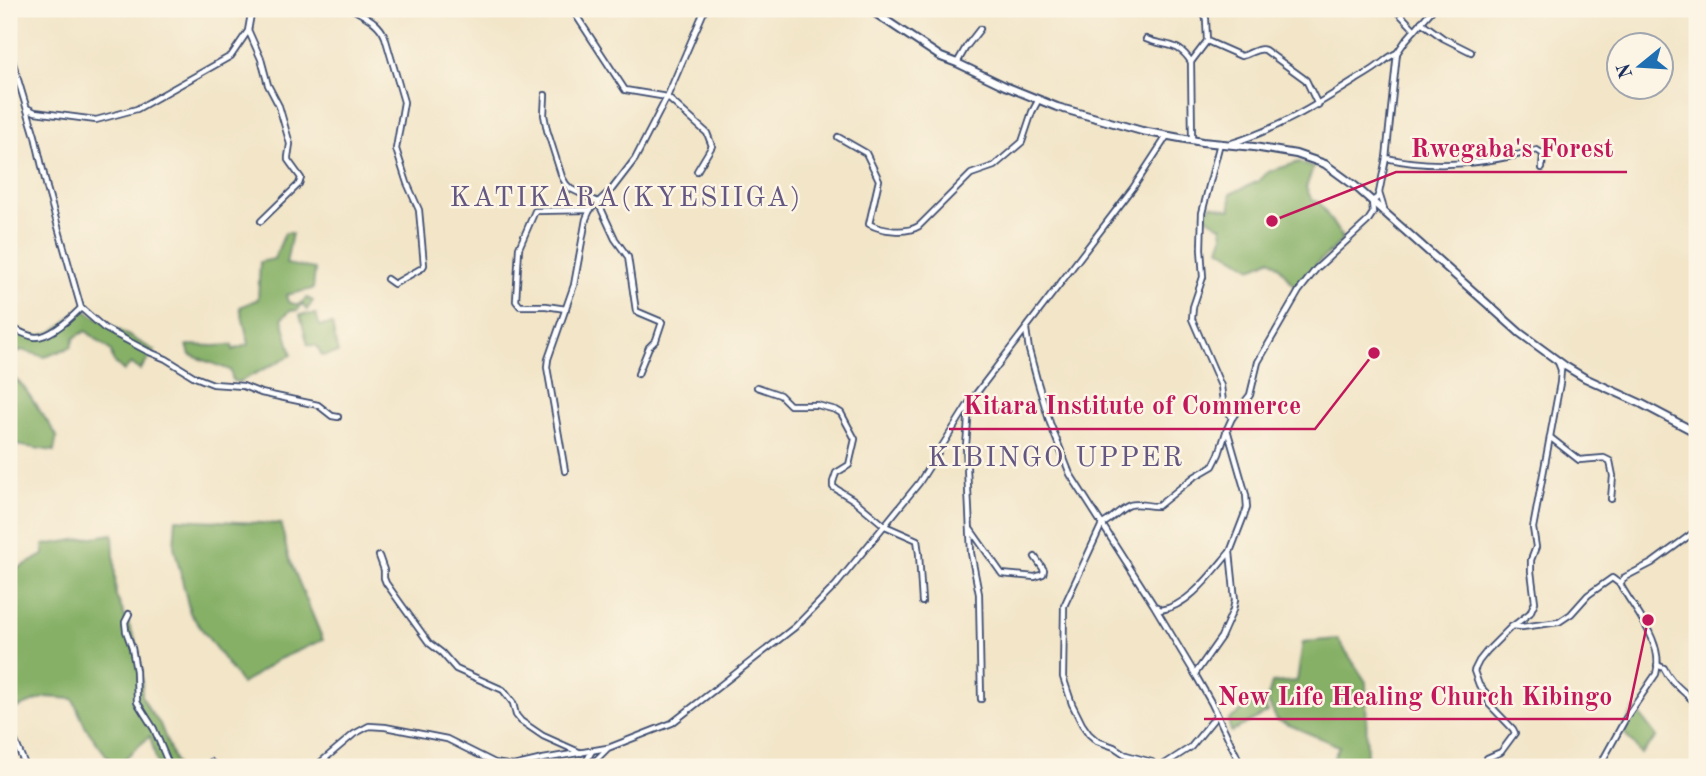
<svg xmlns="http://www.w3.org/2000/svg" width="1706" height="776" viewBox="0 0 1706 776" font-family="'Old Standard TT',serif">
<style>
.forest{fill:#86b066;stroke:#507062;stroke-width:2}
.lines{fill:none;stroke-linecap:round;stroke-linejoin:round}
.minor-casing{stroke:#3b4a6e;stroke-width:8}
.major-casing{stroke:#3b4a6e;stroke-width:10}
.minor{stroke:#fff;stroke-width:4.5}
.major{stroke:#fff;stroke-width:6}
.labels{text-anchor:middle;stroke-width:5;stroke-linejoin:round;paint-order:stroke}
.quarter-label{font-size:28px;letter-spacing:2px;fill:#645882;stroke:#fcf5e5}
.leader{fill:none;stroke:#c2185b;stroke-width:2.5}
.callout-dot{fill:#c2185b;stroke:#fcf5e5;stroke-width:2.5}
.callout-label{font-size:26px;text-anchor:middle;font-weight:bold;fill:#c2185b;stroke:#fcf5e5;stroke-width:5;stroke-linejoin:round;paint-order:stroke}
</style>
<rect width="100%" height="100%" fill="#fcf5e5"/>
<filter id="ink" filterUnits="userSpaceOnUse"><feTurbulence type="fractalNoise" baseFrequency=".0143" numOctaves="2"/><feDisplacementMap in="SourceGraphic" scale="14" xChannelSelector="R" yChannelSelector="G"/><feConvolveMatrix kernelMatrix="1 2 1 2 8 2 1 2 1" color-interpolation-filters="sRGB"/></filter>
<filter id="wash" filterUnits="userSpaceOnUse"><feTurbulence type="fractalNoise" baseFrequency=".00686" numOctaves="4" result="noise"/><feDisplacementMap in="SourceGraphic" scale="28" xChannelSelector="R" yChannelSelector="G"/><feGaussianBlur stdDeviation="1.57" result="paint"/><feColorMatrix in="noise" values="0 0 0 0 0 0 0 0 0 0 0 0 0 0 0 0 0 1.4 0 .05"/><feComposite in="paint" operator="in"/></filter>
<g filter="url(#wash)">
<rect width="100%" height="100%" fill="#f2e5c8"/>
<!-- forest -->
<g class="forest">
<path d="M 1299,162 L 1313,168 L 1306,188 L 1312,200 L 1319,202 L 1343,239 C 1335,249 1322,257 1314,267 C 1306,277 1308,280 1295,287 C 1287,278 1280,265 1271,259 L 1252,268 L 1219,248 L 1223,237 L 1222,227 L 1203,215 L 1211,205 L 1231,210 L 1230,194 L 1259,181 L 1268,172 Z"/>
<path d="M 285,233 L 292,233 L 286,264 L 315,269 L 313,289 L 286,295 L 288,302 L 298,305 L 307,298 L 313,301 L 307,310 L 302,304 L 298,310 L 290,311 L 282,318 L 292,355 L 239,382 L 233,381 L 230,370 L 190,355 L 187,345 L 215,346 L 232,345 L 233,350 L 249,344 L 240,307 L 258,299 L 260,262 L 274,259 Z"/>
<path d="M 81,308 L 155,351 L 140,370 L 131,363 L 124,371 L 113,361 L 111,351 L 86,331 L 74,338 L 71,347 L 45,357 L 22,350 L 12,355 L 9,353 L 9,322 C 16,325 21,331 28,334 C 47,342 69,320 81,308 Z"/>
<path d="M 316,314 L 320,326 L 332,324 L 338,353 L 322,356 L 317,346 L 308,345 L 300,315 Z"/>
<path d="M 9,374 L 23,386 L 57,436 L 54,451 L 9,444 L 11,390 L 9,389 Z"/>
<path d="M 176,519 L 281,524 L 288,556 L 323,640 L 279,659 L 242,684 L 190,613 L 174,546 Z"/>
<path d="M 113,534 L 116,596 L 137,644 L 142,672 L 142,696 L 149,710 L 160,724 L 177,767 L 158,767 L 150,736 L 115,767 L 86,728 L 73,699 L 46,697 L 9,711 L 9,566 L 13,571 L 44,555 L 43,545 Z"/>
<path d="M 1338,639 L 1366,682 L 1367,767 L 1330,767 L 1339,746 L 1277,720 L 1267,700 L 1272,683 L 1297,681 L 1303,642 Z"/>
<path d="M 1261,699 L 1268,712 L 1231,732 L 1228,720 Z"/>
<path d="M 1635,708 L 1657,737 L 1641,754 L 1622,730 Z"/>
</g>
</g>
<g filter="url(#ink)">
<g class="lines">
<!-- minor casing -->
<g class="minor-casing">
<g id="minor">
<path d="M 353,9 C 366,17 379,22 385,37 L 404,102 L 396,149 L 407,183 L 419,210 L 424,265 L 422,268 L 394,284 L 387,279"/>
<path d="M 572,9 L 625,90 L 667,97 L 707,133 L 712,146 L 697,171"/>
<path d="M 1395,9 L 1415,30"/>
<path d="M 1421,22 L 1443,38 L 1471,52"/>
<path d="M 249,32 L 261,59 L 268,85 L 279,106 L 290,144 L 288,157 L 288,160 L 301,178 L 299,184 L 261,221"/>
<path d="M 1146,39 C 1165,47 1178,41 1191,62"/>
<path d="M 1207,41 L 1241,56 C 1249,55 1257,47 1265,50 L 1306,80 L 1318,105"/>
<path d="M 9,50 L 35,136 L 47,188 L 81,308 L 104,328 L 147,351 L 166,359 L 195,377 L 213,384 L 243,386 L 261,393 L 318,405 L 332,416 L 338,417"/>
<path d="M 957,63 L 966,47 L 980,29"/>
<path d="M 545,95 L 544,115 L 547,130 L 562,177 L 566,184 L 571,189 L 598,202 L 615,239 L 628,257 L 636,311 L 662,322 L 656,340 L 649,347 L 638,374"/>
<path d="M 27,108 L 35,112 L 96,120 L 137,109 L 231,56 L 248,31 L 251,14 L 257,9"/>
<path d="M 838,137 L 866,153 L 879,180 L 869,224 C 882,231 906,234 919,226 L 971,174 L 994,166 L 1022,142 L 1032,112 L 1039,99"/>
<path d="M 1192,139 L 1191,62 L 1207,41 L 1206,19 L 1203,9"/>
<path d="M 1220,143 L 1202,213 L 1201,249 L 1203,277 L 1193,307 L 1192,319 L 1221,386 L 1223,402 L 1232,418"/>
<path d="M 1229,144 C 1276,130 1315,106 1356,80 C 1363,75 1372,71 1379,65 C 1385,61 1389,56 1397,53"/>
<path d="M 1386,158 C 1437,170 1488,163 1537,150 L 1543,154 L 1542,168"/>
<path d="M 1384,209 L 1379,193 L 1386,158 L 1397,53 L 1406,40 L 1433,9"/>
<path d="M 566,309 L 546,306 L 520,306 L 516,301 L 519,248 L 535,211 L 590,210"/>
<path d="M 9,327 C 17,330 26,336 35,337 C 50,338 71,318 81,308"/>
<path d="M 1026,329 L 1029,350 L 1037,380 L 1050,423 L 1070,474 L 1153,604 L 1195,674 L 1212,704 L 1242,767"/>
<path d="M 757,387 L 780,395 L 790,405 L 817,405 L 836,410 L 841,413 L 855,439 L 849,465 L 836,473 L 833,482 L 833,487 L 854,500 L 885,526 L 917,540 L 919,554 L 922,602"/>
<path d="M 969,407 L 966,446 L 971,553 L 979,594 L 981,699"/>
<path d="M 1551,438 L 1579,460 L 1604,458 L 1610,461 L 1613,476 L 1611,499"/>
<path d="M 565,471 L 547,367 L 548,359 L 574,285 L 586,219 L 590,210 L 612,189 L 635,159 L 667,97 L 705,9"/>
<path d="M 971,530 L 1002,574 L 1035,577 L 1043,574 L 1044,570 L 1035,557"/>
<path d="M 379,556 L 384,570 L 384,578 L 386,583 L 429,643 L 442,653 L 456,669 L 503,690 L 513,703 L 516,715 L 521,721 L 543,736 L 581,753"/>
<path d="M 1157,607 L 1160,610 C 1188,607 1212,573 1229,553"/>
<path d="M 129,614 L 125,622 L 126,631 L 132,648 L 136,671 L 137,702 L 154,729 L 170,767"/>
<path d="M 1513,626 L 1530,613 L 1535,602 L 1531,571 L 1531,560 L 1536,547 L 1533,528 L 1560,383 L 1561,370 L 1558,362"/>
<path d="M 1657,665 L 1664,668 C 1671,684 1686,692 1697,705"/>
<path d="M 1195,674 L 1221,637 L 1233,610 L 1235,600 L 1230,552 L 1247,508 L 1246,495 L 1227,429 L 1232,418 L 1250,395 L 1258,362 L 1299,291 L 1316,269 L 1367,222 L 1373,213 L 1372,201 L 1377,198 L 1379,193"/>
<path d="M 9,727 L 26,767"/>
<path d="M 204,767 L 211,762 L 216,767"/>
<path d="M 315,767 L 354,734 L 369,726 L 385,727 L 447,739 L 495,763 L 513,766 L 543,759 L 607,748"/>
<path d="M 583,767 L 592,751"/>
<path d="M 589,767 L 608,748 L 672,723 L 795,627 L 836,585 L 919,483 L 969,403 L 1133,188 L 1167,136"/>
<path d="M 1154,767 L 1152,762 L 1126,755 L 1114,747 L 1097,741 L 1089,734 L 1082,724 L 1072,704 L 1063,677 L 1064,606 L 1102,524 C 1112,520 1119,509 1130,505 C 1139,502 1149,507 1158,506 L 1194,477 L 1213,466 L 1219,454 L 1227,429"/>
<path d="M 1160,767 L 1191,747 L 1217,715"/>
<path d="M 1488,767 L 1487,758 L 1501,752 L 1515,733 L 1513,729 L 1489,704 L 1486,693 L 1479,685 L 1474,671 L 1479,661 L 1487,651 L 1512,626 L 1522,627 L 1559,622 L 1571,614 L 1588,595 L 1612,578 L 1620,584"/>
<path d="M 1599,767 L 1626,718 L 1656,674 C 1665,643 1634,610 1620,584 L 1625,577 L 1652,563 L 1697,530"/>
</g>
</g>
<!-- major casing -->
<g class="major-casing">
<path id="major" d="M 869,9 L 941,57 L 957,63 L 1005,86 L 1057,107 L 1142,131 L 1202,142 L 1254,147 L 1296,154 L 1325,164 L 1355,186 L 1520,333 L 1565,366 L 1585,378 L 1642,404 L 1697,433"/>
</g>
<!-- minor -->
<use href="#minor" class="minor"/>
<!-- major -->
<use href="#major" class="major"/>
</g>
</g>
<g class="labels">
<!-- quarter labels -->
<g class="quarter-label">
<text x="626" y="206">KATIKARA(KYESIIGA)</text>
<text x="1056" y="466">KIBINGO UPPER</text>
</g>
</g>
<!-- callouts -->
<path class="leader" d="M1272 221L1396 172H1627M1374 353L1315 429H949M1648 620L1627 719H1204"/>
<g class="callout-dot">
<circle cx="1272" cy="221" r="7"/>
<circle cx="1374" cy="353" r="7"/>
<circle cx="1648" cy="620" r="7"/>
</g>
<g class="callout-label">
<text x="1512" y="157">Rwegaba's Forest</text>
<text x="1132" y="414">Kitara Institute of Commerce</text>
<text x="1415" y="705">New Life Healing Church Kibingo</text>
</g>
<!-- margin -->
<rect width="1706" height="776" fill="none" stroke="#fcf5e5" stroke-width="35"/>
<!-- north arrow -->
<g transform="translate(1640 66) rotate(252)"><circle r="33" fill="#fcf5e5" stroke="#a2a6af" stroke-width="2"/>
<path d="M0-5L12 26L0 18L-12 26Z" fill="#1f6fb2"/>
<text y="-10" font-size="19" font-weight="bold" text-anchor="middle" fill="#1b2f5e">N</text>
</g>
</svg>
